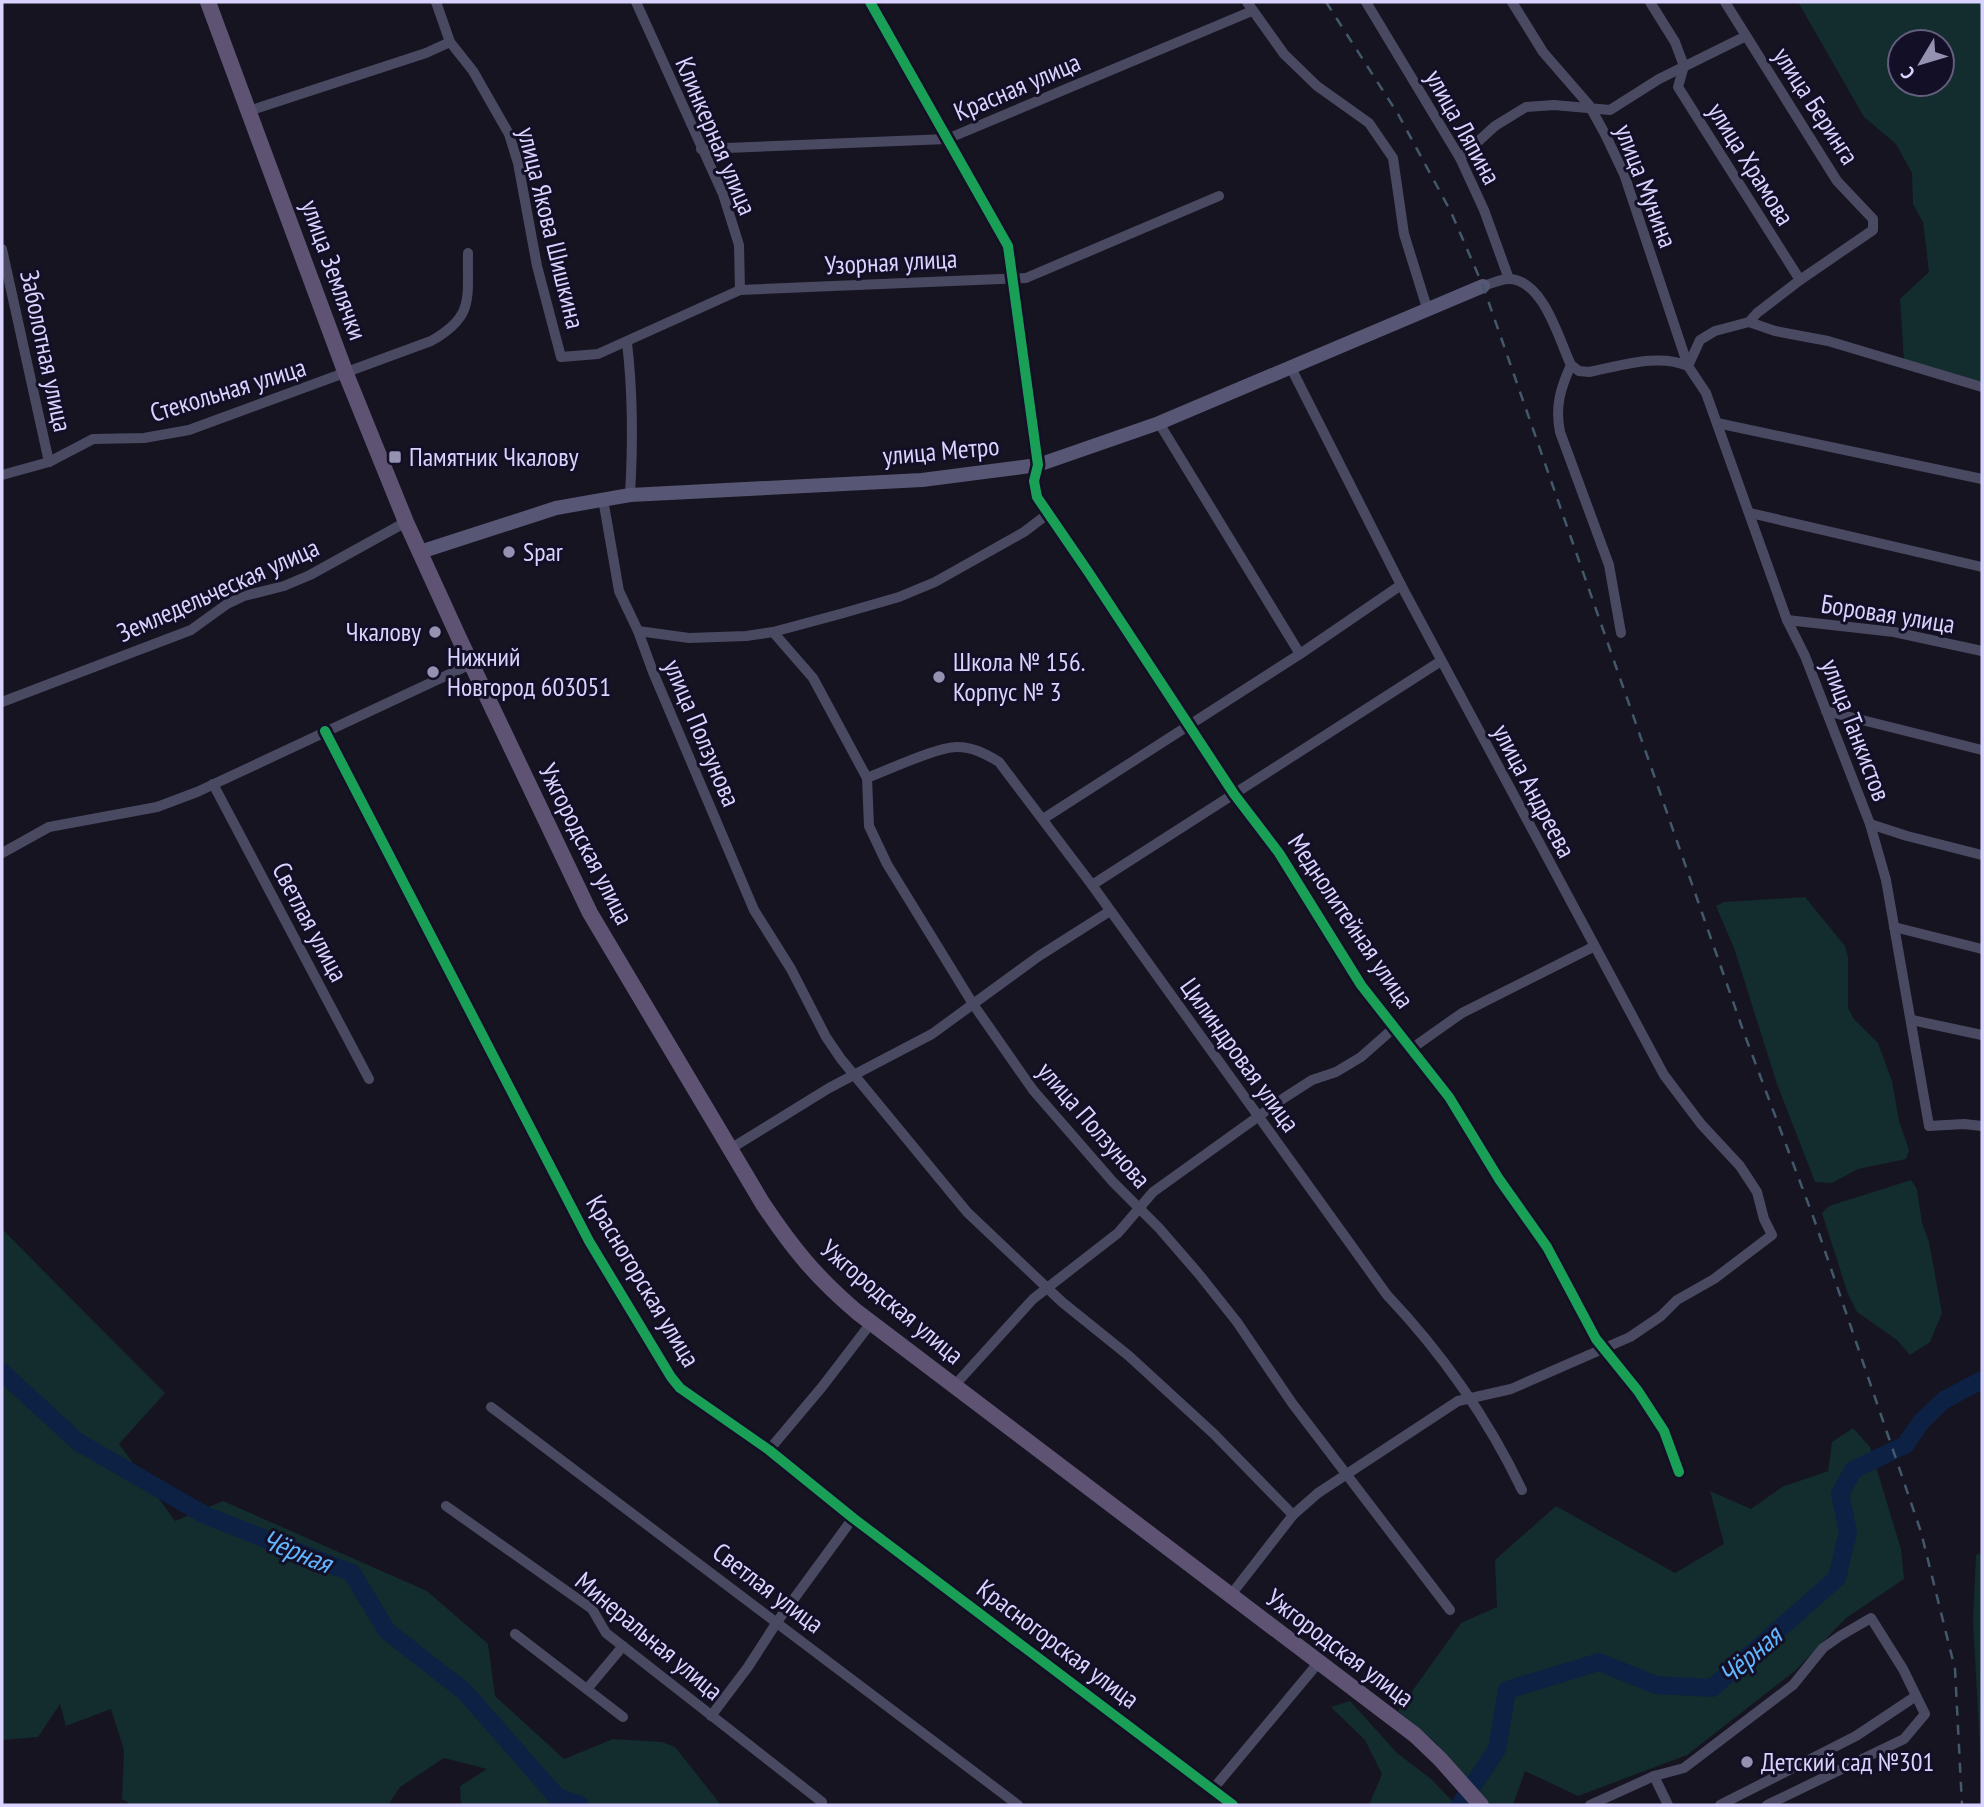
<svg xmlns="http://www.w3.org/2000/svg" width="1984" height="1807" viewBox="0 0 1984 1807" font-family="'PT Sans Narrow',sans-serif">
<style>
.green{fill:#132c2d;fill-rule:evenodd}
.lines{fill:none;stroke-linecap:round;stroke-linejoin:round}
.river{stroke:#0d2144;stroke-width:18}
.street{stroke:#4a4962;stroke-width:10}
.secondary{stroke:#575674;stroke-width:14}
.primary{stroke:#5e5373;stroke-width:16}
.rail{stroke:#43596b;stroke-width:2.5;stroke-dasharray:10 9;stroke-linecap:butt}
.cycleway-casing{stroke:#130f26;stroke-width:15}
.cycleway{stroke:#1a9f57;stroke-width:10}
.poi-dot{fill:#9591b1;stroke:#130f26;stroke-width:2.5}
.labels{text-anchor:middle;stroke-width:6;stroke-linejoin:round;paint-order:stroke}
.street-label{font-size:26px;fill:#d9d4ff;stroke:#130f26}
.poi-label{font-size:26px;fill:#d9d4ff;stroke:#130f26;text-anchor:start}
.water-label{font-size:28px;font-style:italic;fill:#62b6ff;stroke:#130f26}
</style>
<rect width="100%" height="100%" fill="#161421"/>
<!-- green -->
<g class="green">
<path d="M 1798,2 L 1982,2 L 1982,387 L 1904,362 L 1900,299 L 1929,272 L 1923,222 L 1913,204 L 1912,173 L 1896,144 L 1864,117 ZM 1900,42 L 1942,42 L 1942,84 L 1900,84 Z"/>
<path d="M 1805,897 L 1845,946 L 1848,957 L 1848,1008 L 1854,1019 L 1878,1043 L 1892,1081 L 1899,1121 L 1909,1150 L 1906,1159 L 1858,1169 L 1832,1183 L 1815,1182 L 1777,1084 L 1734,948 L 1716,906 L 1724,902 Z"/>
<path d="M 1911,1180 L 1917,1189 L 1922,1223 L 1929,1242 L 1942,1313 L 1930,1342 L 1910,1355 L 1897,1340 L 1857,1312 L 1848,1294 L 1822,1213 L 1829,1206 Z"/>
<path d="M 2,1229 L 165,1393 L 119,1444 L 175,1521 L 223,1501 L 427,1591 L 488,1644 L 495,1696 L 564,1759 L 613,1739 L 662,1742 L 675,1747 L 721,1805 L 461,1805 L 460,1786 L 487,1769 L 444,1758 L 400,1787 L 388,1805 L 132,1805 L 122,1799 L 124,1750 L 111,1709 L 66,1726 L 60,1704 L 38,1737 L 2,1740 Z"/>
<path d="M 1853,1428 L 1870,1447 L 1901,1549 L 1904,1579 L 1846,1618 L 1796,1670 L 1687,1755 L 1578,1796 L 1525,1771 L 1513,1805 L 1489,1805 L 1435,1742 L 1398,1711 L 1461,1623 L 1497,1607 L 1495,1560 L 1556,1506 L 1675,1573 L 1724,1544 L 1710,1491 L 1751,1509 L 1782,1487 L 1828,1471 L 1832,1442 Z"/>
<path d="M 1982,1553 L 1982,1782 L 1973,1622 L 1976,1555 Z"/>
<path d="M 1350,1701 L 1397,1753 L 1431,1779 L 1456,1805 L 1369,1805 L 1382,1774 L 1365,1740 L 1331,1707 Z"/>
</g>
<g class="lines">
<!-- river -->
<g class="river">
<path d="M 2,1372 L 78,1442 L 205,1515 L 352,1573 L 387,1631 L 465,1692 L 557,1797 L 580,1805"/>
<path d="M 1460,1805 L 1497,1749 L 1507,1690 L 1599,1662 L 1656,1685 L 1712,1688 L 1837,1578 L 1848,1532 L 1840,1494 L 1853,1470 L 1905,1445 L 1922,1421 L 1944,1400 L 1982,1380"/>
</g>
<!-- street -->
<g class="street">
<path d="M 436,2 L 450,42 L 473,71 L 509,134 L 518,163 L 537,266 L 561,357 L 598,354 L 740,290 L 1026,278 L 1219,196"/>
<path d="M 636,2 L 723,194 L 739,245 L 740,290"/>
<path d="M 870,2 L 1008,246 L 1038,465 L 1034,481 L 1037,497 L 1089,573 L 1234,794 L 1279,853 L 1361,985 L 1449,1097 L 1499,1179 L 1547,1247 L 1596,1339 L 1638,1391 L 1664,1431 L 1679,1472"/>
<path d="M 1247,2 L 1284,54 L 1317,86 L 1369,123 L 1393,158 L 1404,234 L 1427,308"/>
<path d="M 1366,2 L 1460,158 L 1484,210 L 1509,279"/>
<path d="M 1512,2 L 1543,52 L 1589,105 L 1605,134 L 1624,174 L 1688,366 L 1706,393 L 1787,620 L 1805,656 L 1870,824 L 1886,880 L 1929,1126 L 1964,1124 L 1982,1126"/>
<path d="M 1650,2 L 1675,42 L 1684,66"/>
<path d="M 1684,66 L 1678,87 L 1800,280"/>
<path d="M 249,111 L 426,53 L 450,42"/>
<path d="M 701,149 L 947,139 L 1252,11"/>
<path d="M 1460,158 L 1495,126 L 1526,107 L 1554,105 L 1610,110 L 1659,79 L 1746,36"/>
<path d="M 2,249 L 49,462"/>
<path d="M 1483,286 C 1491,284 1502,278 1510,279 C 1544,281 1559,340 1571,365 L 1579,371 L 1589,372 C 1621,366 1658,353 1688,366"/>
<path d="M 1749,322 L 1775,331 L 1828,341 L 1982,387"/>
<path d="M 627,343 C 633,393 633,444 630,495"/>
<path d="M 1571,365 C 1560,389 1555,407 1560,432 L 1609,565 L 1621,633"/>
<path d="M 1688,366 L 1700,340 L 1715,331 L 1749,322 L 1757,313 L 1800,280 L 1873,230 L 1873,219 L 1837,181 L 1725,2"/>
<path d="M 1159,423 L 1300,654"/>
<path d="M 1717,423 L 1982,479"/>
<path d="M 2,475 L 49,462 L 93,439 L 144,438 L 189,430 L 431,341 C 475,316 467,299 468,253"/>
<path d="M 603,499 L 619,591 L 638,631 L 653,672 L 754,910 L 791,969 L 826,1037 L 841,1059 L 967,1212 L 1062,1302 L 1129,1356 L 1214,1434 L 1293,1515"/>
<path d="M 1750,513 L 1982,567"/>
<path d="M 1787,620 L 1894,632 L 1982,651"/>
<path d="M 638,631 L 689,638 L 746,636 L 773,632 L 840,614 L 899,597 L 935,582 L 1024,532 L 1049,513"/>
<path d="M 773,632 L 813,678 L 867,778 L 869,826 L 887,864 L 973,1004 L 1033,1090 L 1113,1182 L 1159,1228 L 1198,1273 L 1237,1322 L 1292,1403 L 1450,1610"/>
<path d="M 2,702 L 191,630 L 227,604 L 244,596 L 284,586 L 310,575 L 406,522"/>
<path d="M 1826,711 L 1982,750"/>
<path d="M 325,731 L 589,1241 L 671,1377 L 680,1388 L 769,1450 L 853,1518 L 1233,1805"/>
<path d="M 867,778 C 888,770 937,747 957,747 C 973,747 986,754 999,762 L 1092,885 L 1387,1295 C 1441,1352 1488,1419 1522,1490"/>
<path d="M 213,784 L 369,1079"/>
<path d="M 1043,819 L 1300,654 L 1401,585"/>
<path d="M 1870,824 L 1907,836 L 1982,855"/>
<path d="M 2,853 L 49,827 L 157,807 L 197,792 L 471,664"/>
<path d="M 1092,885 L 1441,661"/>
<path d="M 1894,927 L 1982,949"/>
<path d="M 1912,1020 L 1982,1035"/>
<path d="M 1411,1049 L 1462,1013 L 1593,947"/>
<path d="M 730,1149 L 829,1088 L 932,1034 L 1039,956 L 1110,911"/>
<path d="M 954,1386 L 1033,1299 L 1118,1233 L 1153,1192 L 1284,1098 L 1312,1080 L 1336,1072 L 1361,1057 L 1395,1027"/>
<path d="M 491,1407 L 1018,1805"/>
<path d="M 769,1450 L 822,1387 L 871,1323"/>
<path d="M 446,1506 L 592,1609 L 606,1633 L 822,1802"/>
<path d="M 1230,1596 L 1293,1515 L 1318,1493 L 1458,1401 L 1511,1389 L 1630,1337 L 1661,1316 L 1677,1300 L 1714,1279 L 1772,1235 L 1764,1219 L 1757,1192 L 1740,1166 L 1701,1124 L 1664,1075 L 1401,585 L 1290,366"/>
<path d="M 515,1634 L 623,1717"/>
<path d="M 587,1689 L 623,1646"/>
<path d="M 711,1716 L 748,1667 L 777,1622 L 853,1518"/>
<path d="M 1654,1776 L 1668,1805"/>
<path d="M 1213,1789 L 1319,1662"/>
<path d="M 1590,1805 L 1654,1776 L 1684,1768 L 1793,1685 L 1823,1648 L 1840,1636 L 1871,1618 L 1903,1669 L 1925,1714 L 1904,1739 L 1767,1805"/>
<path d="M 1720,1805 L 1856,1736 L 1916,1696"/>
</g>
<!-- secondary -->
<path class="secondary" d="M 420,552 L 556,508 L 630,495 L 922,480 L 1038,465 L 1159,423 L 1483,286"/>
<!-- primary -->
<path class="primary" d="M 208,2 L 346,374 L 406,522 L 459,638 L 590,913 L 763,1204 C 793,1249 816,1277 857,1312 L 1415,1735 L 1440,1759 L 1481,1805"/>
<!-- rail -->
<path class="rail" d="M 1326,2 L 1398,114 L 1451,212 L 1483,286 L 1744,1033 L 1814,1219 L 1921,1532 L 1955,1669 L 1962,1805"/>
<!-- cycleway casing -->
<g class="cycleway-casing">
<g id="cycleway">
<path d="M 870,2 L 1008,246 L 1038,465 L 1034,481 L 1037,497 L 1089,573 L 1234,794 L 1279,853 L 1361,985 L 1449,1097 L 1499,1179 L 1547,1247 L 1596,1339 L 1638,1391 L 1664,1431 L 1679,1472"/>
<path d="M 325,731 L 589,1241 L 671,1377 L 680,1388 L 769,1450 L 853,1518 L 1233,1805"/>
</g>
</g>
<!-- cycleway -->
<use href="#cycleway" class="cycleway"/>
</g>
<!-- markers -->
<g class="poi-dot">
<rect x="388" y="450" width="14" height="14" rx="3.5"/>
<circle cx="509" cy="552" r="7"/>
<circle cx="435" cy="632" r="7"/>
<circle cx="433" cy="672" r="7"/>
<circle cx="939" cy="677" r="7"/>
<circle cx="1747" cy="1762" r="7"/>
</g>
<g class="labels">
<!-- street labels -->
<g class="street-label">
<text transform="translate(1017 87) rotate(-23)" y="9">Красная улица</text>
<text transform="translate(1816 106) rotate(57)" y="9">улица Беринга</text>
<text transform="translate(1463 127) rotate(61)" y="9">улица Ляпина</text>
<text transform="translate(716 136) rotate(67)" y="9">Клинкерная улица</text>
<text transform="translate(1751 164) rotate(58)" y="9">улица Храмова</text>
<text transform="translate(1646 186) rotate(69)" y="9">улица Мунина</text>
<text transform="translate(551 228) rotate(76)" y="9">улица Якова Шишкина</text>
<text transform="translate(891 262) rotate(-3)" y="9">Узорная улица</text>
<text transform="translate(334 270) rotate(70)" y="9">улица Землячки</text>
<text transform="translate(46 351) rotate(78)" y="9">Заболотная улица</text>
<text transform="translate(228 390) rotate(-17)" y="9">Стекольная улица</text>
<text transform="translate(941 451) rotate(-5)" y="9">улица Метро</text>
<text transform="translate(218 590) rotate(-24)" y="9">Земледельческая улица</text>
<text transform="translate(1888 614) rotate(9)" y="9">Боровая улица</text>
<text transform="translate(1856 730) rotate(69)" y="9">улица Танкистов</text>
<text transform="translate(702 733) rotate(67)" y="9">улица Ползунова</text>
<text transform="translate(1534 791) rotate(62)" y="9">улица Андреева</text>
<text transform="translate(586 844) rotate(63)" y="9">Ужгородская улица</text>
<text transform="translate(1351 921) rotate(56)" y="9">Меднолитейная улица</text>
<text transform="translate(310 922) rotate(62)" y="9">Светлая улица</text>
<text transform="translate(1240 1055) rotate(54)" y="9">Цилиндровая улица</text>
<text transform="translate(1094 1125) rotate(49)" y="9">улица Ползунова</text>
<text transform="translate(643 1281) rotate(59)" y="9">Красногорская улица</text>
<text transform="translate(892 1302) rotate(40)" y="9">Ужгородская улица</text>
<text transform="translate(768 1588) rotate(37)" y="9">Светлая улица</text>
<text transform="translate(649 1636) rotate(40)" y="9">Минеральная улица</text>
<text transform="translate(1058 1644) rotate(37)" y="9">Красногорская улица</text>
<text transform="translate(1340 1648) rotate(37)" y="9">Ужгородская улица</text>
</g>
<!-- poi labels -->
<g class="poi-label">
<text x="409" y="466">Памятник Чкалову</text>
<text x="523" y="561">Spar</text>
<text x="421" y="641" text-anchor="end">Чкалову</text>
<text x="447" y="666">Нижний<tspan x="447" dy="30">Новгород 603051</tspan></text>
<text x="953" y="671">Школа № 156.<tspan x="953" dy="30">Корпус № 3</tspan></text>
<text x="1761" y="1771">Детский сад №301</text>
</g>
<!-- water labels -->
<g class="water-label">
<text transform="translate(297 1551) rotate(22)" y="10">Чёрная</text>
<text transform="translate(1750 1655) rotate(-41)" y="10">Чёрная</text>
</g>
</g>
<!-- border -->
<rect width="1984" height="1807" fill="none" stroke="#d9d4ff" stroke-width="7"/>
<!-- north arrow -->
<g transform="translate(1921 63) rotate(232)"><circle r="33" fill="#130f26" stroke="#625e7d" stroke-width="2"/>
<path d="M0-5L12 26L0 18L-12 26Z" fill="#9591b1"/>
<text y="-10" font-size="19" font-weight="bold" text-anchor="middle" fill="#d9d4ff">С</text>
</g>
</svg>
